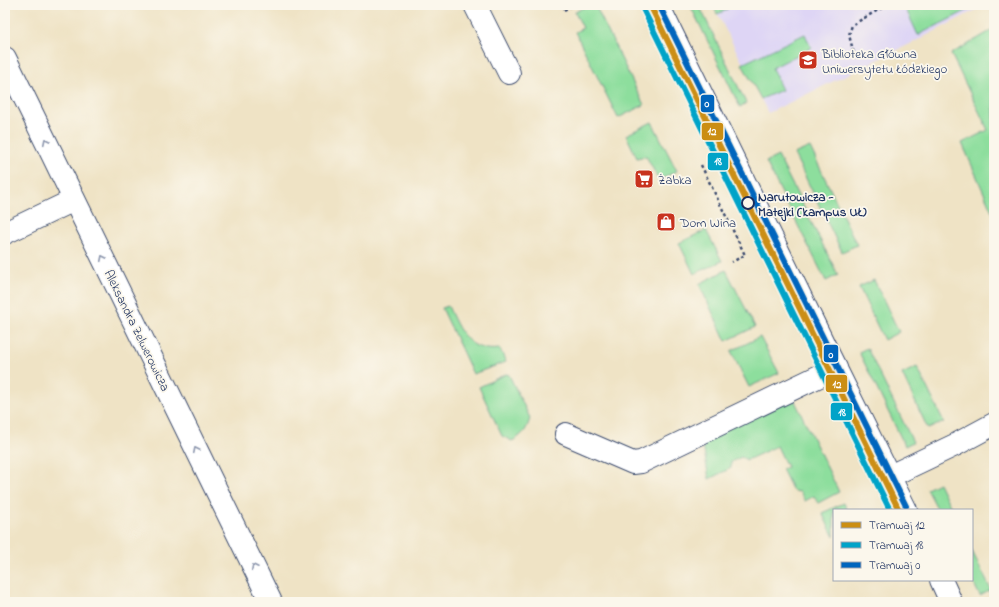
<svg xmlns="http://www.w3.org/2000/svg" width="999" height="607" viewBox="0 0 999 607" font-family="'Indie Flower',sans-serif">
<style>
.built{fill:#ded5f5}
.green{fill:#8dde9d;stroke:#54867e}
.lines{fill:none;stroke-linecap:round;stroke-linejoin:round}
.minor-casing{stroke:#3b4a6d;stroke-width:24}
.path{stroke:#3b4a6d;stroke-width:2.5;stroke-dasharray:3 3;stroke-linecap:butt}
.minor{stroke:#fff;stroke-width:22}
.tram-1-casing{stroke:#fbf7ec;stroke-width:9}
.tram-2-casing{stroke:#fbf7ec;stroke-width:9}
.tram-3-casing{stroke:#fbf7ec;stroke-width:9}
.tram-1{stroke:#cb8e13;stroke-width:6}
.tram-2{stroke:#01a3c8;stroke-width:6}
.tram-3{stroke:#0065bd;stroke-width:6}
.oneway{stroke:#8d97ae}
.stop-dot{fill:#fbf7ec;stroke:#1b2f5e;stroke-width:2}
.labels{text-anchor:middle;stroke-width:3.5;stroke-linejoin:round;paint-order:stroke}
.poi-label{font-size:13px;fill:#1b2f5e;stroke:#fbf7ec;text-anchor:start}
.stop-label{font-size:13px;font-weight:bold;fill:#1b2f5e;stroke:#fbf7ec;text-anchor:start}
.street-label{font-size:13px;fill:#1b2f5e;stroke:#fbf7ec}
.line-badge{stroke:#fbf7ec;stroke-width:1.5}
.badge-label{font-size:11px;text-anchor:middle;font-weight:bold;fill:#fff}
</style>
<rect width="100%" height="100%" fill="#fbf7ec"/>
<filter id="ink" filterUnits="userSpaceOnUse"><feTurbulence type="fractalNoise" baseFrequency=".025" numOctaves="2"/><feDisplacementMap in="SourceGraphic" scale="8" xChannelSelector="R" yChannelSelector="G"/><feConvolveMatrix kernelMatrix="1 2 1 2 8 2 1 2 1" color-interpolation-filters="sRGB"/></filter>
<filter id="wash" filterUnits="userSpaceOnUse"><feTurbulence type="fractalNoise" baseFrequency=".012" numOctaves="4" result="noise"/><feDisplacementMap in="SourceGraphic" scale="16" xChannelSelector="R" yChannelSelector="G"/><feGaussianBlur stdDeviation="0.9" result="paint"/><feColorMatrix in="noise" values="0 0 0 0 0 0 0 0 0 0 0 0 0 0 0 0 0 1.4 0 .05"/><feComposite in="paint" operator="in"/></filter>
<g filter="url(#wash)">
<rect width="100%" height="100%" fill="#efe3c5"/>
<!-- built -->
<path class="built" d="M 713,5 L 985,5 L 912,43 L 768,113 Z"/>
<!-- green -->
<g class="green">
<path d="M 588,5 L 595,5 L 644,105 L 618,118 L 575,32 L 583,28 L 575,12 Z"/>
<path d="M 690,5 L 699,5 L 746,103 L 740,107 Z"/>
<path d="M 713,5 L 725,5 L 727,10 L 717,14 Z"/>
<path d="M 904,5 L 978,5 L 918,35 Z"/>
<path d="M 994,29 L 994,216 L 962,143 L 988,130 L 951,54 Z"/>
<path d="M 805,34 L 811,48 L 772,68 L 782,90 L 761,99 L 742,64 Z"/>
<path d="M 652,122 L 677,171 L 659,180 L 646,156 L 637,158 L 626,135 Z"/>
<path d="M 810,147 L 857,245 L 842,252 L 794,154 Z"/>
<path d="M 778,156 L 838,275 L 826,281 L 766,162 Z"/>
<path d="M 706,230 L 722,261 L 694,274 L 679,243 Z"/>
<path d="M 726,270 L 755,327 L 726,341 L 699,284 Z"/>
<path d="M 874,280 L 899,332 L 884,340 L 859,287 Z"/>
<path d="M 448,306 C 459,330 468,353 500,349 L 506,362 L 473,374 L 442,308 Z"/>
<path d="M 760,337 L 779,373 L 749,387 L 731,351 Z"/>
<path d="M 867,348 L 913,442 L 905,446 L 859,352 Z"/>
<path d="M 917,367 L 944,422 L 928,429 L 902,374 Z"/>
<path d="M 506,374 L 509,375 L 530,418 C 527,430 523,435 512,441 L 502,436 L 479,387 Z"/>
<path d="M 793,397 L 839,492 L 818,503 L 814,496 L 805,501 L 800,492 L 793,491 L 782,469 L 787,467 L 777,446 L 747,460 L 741,457 L 731,462 L 731,468 L 709,479 L 702,440 Z"/>
<path d="M 939,483 L 952,510 L 938,510 L 927,489 Z"/>
<path d="M 844,503 L 847,510 L 834,510 L 834,537 L 822,513 Z"/>
<path d="M 972,551 L 991,590 L 980,596 L 972,580 Z"/>
</g>
</g>
<g filter="url(#ink)">
<g class="lines">
<!-- minor casing -->
<g class="minor-casing">
<g id="minor">
<path d="M 475,5 L 509,73"/>
<path d="M 658,5 L 830,357 L 906,510"/>
<path d="M 5,58 L 271,602"/>
<path d="M 5,233 L 74,200"/>
<path d="M 566,434 L 633,463 L 641,462 L 836,368"/>
<path d="M 890,476 L 955,445 L 994,424"/>
<path d="M 941,580 L 951,602"/>
</g>
</g>
<!-- path -->
<g class="path">
<path d="M 564,10 L 574,5"/>
<path d="M 855,58 L 849,35 L 852,25 L 887,5"/>
<path d="M 701,165 L 745,255 L 732,262"/>
</g>
<!-- minor -->
<use href="#minor" class="minor"/>
<!-- tram-1 casing -->
<g class="tram-1-casing">
<path id="tram-1" d="M 650,5 L 899,510"/>
</g>
<!-- tram-2 casing -->
<g class="tram-2-casing">
<path id="tram-2" d="M 643,9 L 890,510"/>
</g>
<!-- tram-3 casing -->
<g class="tram-3-casing">
<path id="tram-3" d="M 659,5 L 906,506"/>
</g>
<!-- tram-1 -->
<use href="#tram-1" class="tram-1"/>
<!-- tram-2 -->
<use href="#tram-2" class="tram-2"/>
<!-- tram-3 -->
<use href="#tram-3" class="tram-3"/>
</g>
<!-- one-way arrows -->
<defs><path id="oneway-chevron" d="M-2-3.5L2.5 0L-2 3.5" fill="none" stroke-width="1.6" stroke-linecap="round" stroke-linejoin="round"/></defs>
<g class="oneway">
<use href="#oneway-chevron" transform="translate(46 141) rotate(-116)"/>
<use href="#oneway-chevron" transform="translate(103 258) rotate(-116)"/>
<use href="#oneway-chevron" transform="translate(196 450) rotate(-116)"/>
<use href="#oneway-chevron" transform="translate(254 567) rotate(-116)"/>
</g>
</g>
<!-- icons -->
<defs>
<g id="university-square" transform="scale(1)"><rect x="-9" y="-9" width="18" height="18" rx="4" fill="#c8321e" stroke="#fbf7ec"/><path d="M0-5L7-2L0 1L-7-2ZM-4 1L0 2.5L4 1V4Q0 6-4 4Z" fill="#fff"/></g>
<g id="supermarket-square" transform="scale(1)"><rect x="-9" y="-9" width="18" height="18" rx="4" fill="#c8321e" stroke="#fbf7ec"/><path d="M-6-5.5h2.5l.6 2H6L4.5 2H-2.5L-4.4-4H-6ZM-1.5 3.2a1.3 1.3 0 1 0 .1 0ZM3 3.2a1.3 1.3 0 1 0 .1 0Z" fill="#fff"/></g>
<g id="shop-square" transform="scale(1)"><rect x="-9" y="-9" width="18" height="18" rx="4" fill="#c8321e" stroke="#fbf7ec"/><path d="M-5-2.5h2.3a2.7 3.5 0 0 1 5.4 0H5L5.5 6h-11ZM-1.5-2.5h3a1.5 2.3 0 0 0-3 0Z" fill="#fff"/></g>
</defs>
<g fill-rule="evenodd">
<use href="#university-square" x="808" y="60"/>
<use href="#supermarket-square" x="644" y="179"/>
<use href="#shop-square" x="666" y="222"/>
</g>
<!-- markers -->
<circle class="stop-dot" cx="748" cy="203" r="6"/>
<g class="labels">
<!-- poi labels -->
<g class="poi-label">
<text x="822" y="58">Biblioteka Główna<tspan x="822" dy="15">Uniwersytetu Łódzkiego</tspan></text>
<text x="658" y="184">Żabka</text>
<text x="680" y="227">Dom Wina</text>
</g>
<!-- stop labels -->
<g class="stop-label">
<text x="758" y="201">Narutowicza -<tspan x="758" dy="15">Matejki (kampus UŁ)</tspan></text>
</g>
<!-- street labels -->
<g class="street-label">
<text transform="translate(138 330) rotate(64)" y="5">Aleksandra Zelwerowicza</text>
</g>
</g>
<g class="line-badge">
<rect x="700" y="94" width="15" height="19" rx="4" fill="#0065bd"/>
<rect x="701" y="122" width="23" height="19" rx="4" fill="#cb8e13"/>
<rect x="707" y="152" width="22" height="19" rx="4" fill="#01a3c8"/>
<rect x="823" y="344" width="16" height="19" rx="4" fill="#0065bd"/>
<rect x="825" y="374" width="23" height="19" rx="4" fill="#cb8e13"/>
<rect x="830" y="402" width="23" height="19" rx="4" fill="#01a3c8"/>
</g>
<g class="badge-label">
<text x="707" y="107">0</text>
<text x="712" y="135">12</text>
<text x="718" y="165">18</text>
<text x="831" y="358">0</text>
<text x="837" y="388">12</text>
<text x="842" y="416">18</text>
</g>
<!-- margin -->
<rect width="999" height="607" fill="none" stroke="#fbf7ec" stroke-width="20"/>
<!-- legend -->
<rect x="833" y="509" width="140" height="72" fill="#fbf7ec" stroke="#a1a7b3"/>
<rect x="841" y="522" width="20" height="6" fill="#cb8e13" stroke="#a1a7b3"/>
<text x="869" y="529" font-size="12" fill="#1b2f5e">Tramwaj 12</text>
<rect x="841" y="542" width="20" height="6" fill="#01a3c8" stroke="#a1a7b3"/>
<text x="869" y="549" font-size="12" fill="#1b2f5e">Tramwaj 18</text>
<rect x="841" y="562" width="20" height="6" fill="#0065bd" stroke="#a1a7b3"/>
<text x="869" y="569" font-size="12" fill="#1b2f5e">Tramwaj 0</text>
</svg>
